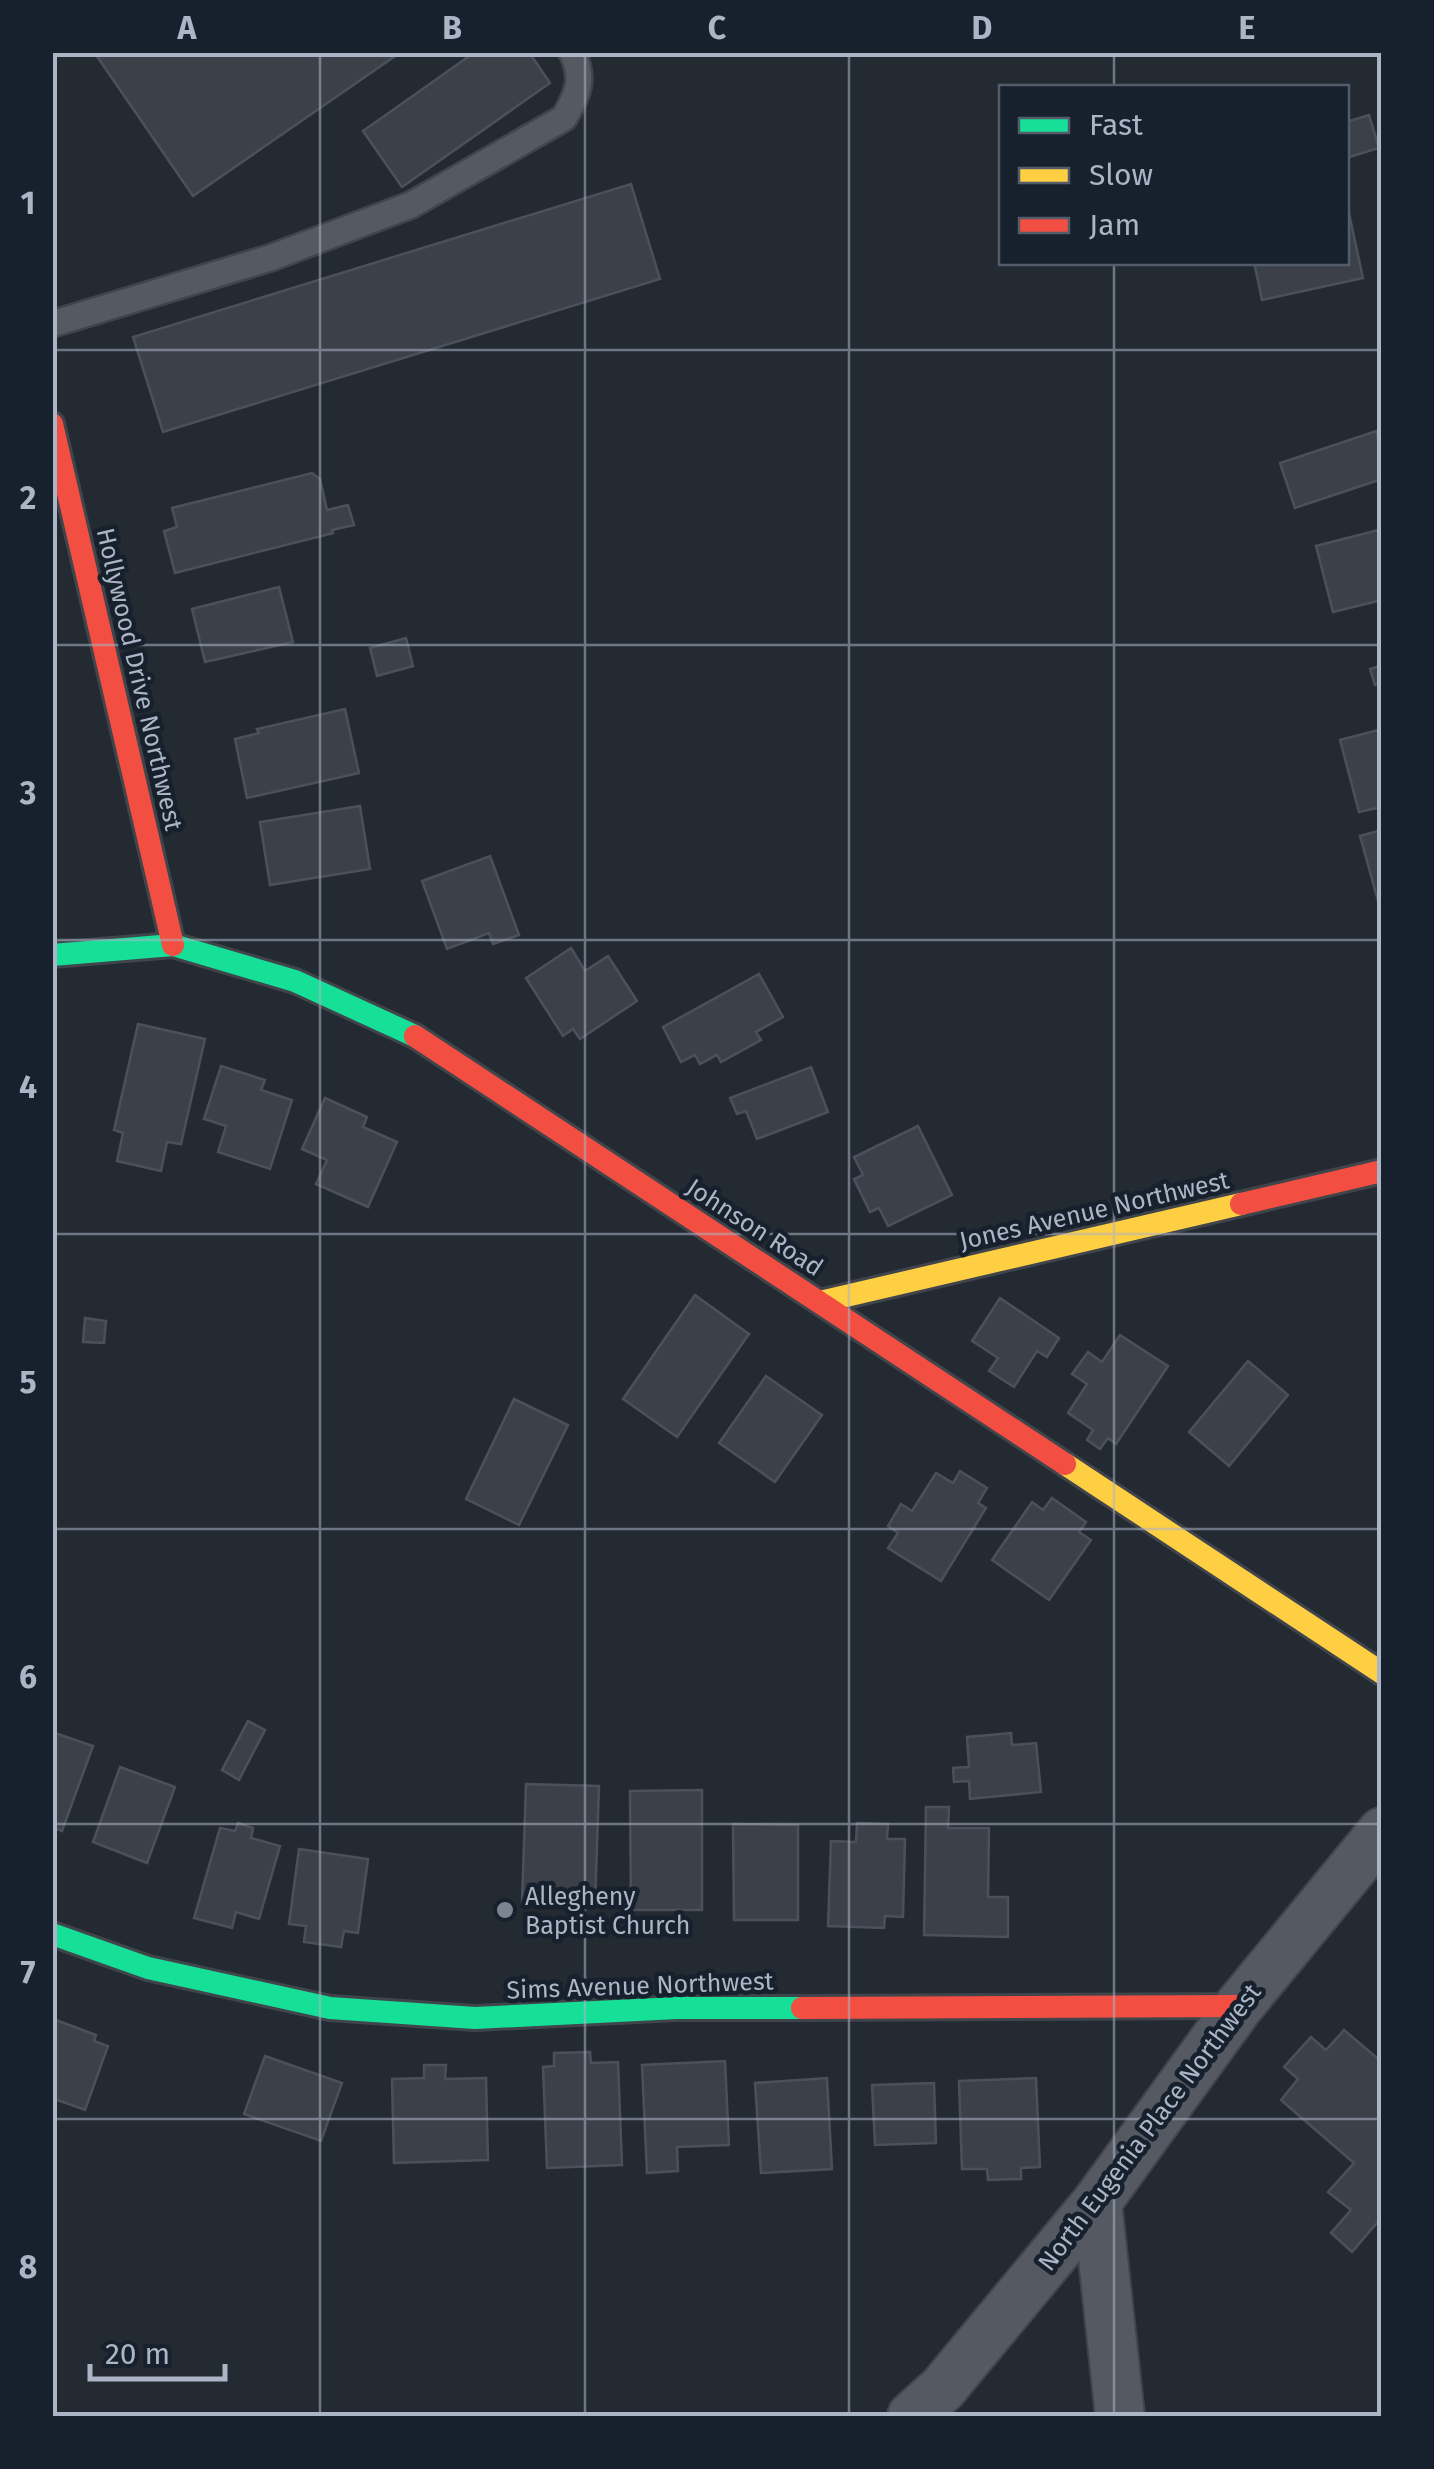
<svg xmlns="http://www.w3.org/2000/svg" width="1434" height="2469" viewBox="0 0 1434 2469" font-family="'Fira Sans',sans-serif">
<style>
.building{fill:#3c4149;stroke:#4b515a;stroke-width:2.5}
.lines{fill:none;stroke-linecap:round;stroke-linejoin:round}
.lane-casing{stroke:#40444b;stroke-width:30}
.street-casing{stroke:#40444b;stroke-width:52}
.fast-casing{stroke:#40444b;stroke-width:28}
.slow-casing{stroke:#40444b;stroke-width:28}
.jam-casing{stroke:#40444b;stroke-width:28}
.lane{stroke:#545962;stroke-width:25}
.street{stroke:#545962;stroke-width:48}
.fast{stroke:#16e098;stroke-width:22}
.slow{stroke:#ffcf43;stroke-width:22}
.jam{stroke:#f24e42;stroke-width:22}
.grid{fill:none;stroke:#acb5c6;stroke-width:2.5;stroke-opacity:0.55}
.poi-dot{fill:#7c8492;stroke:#17202d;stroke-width:4}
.labels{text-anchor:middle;stroke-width:9;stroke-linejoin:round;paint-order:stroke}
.street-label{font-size:25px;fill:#acb5c6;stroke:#17202d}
.poi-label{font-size:25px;fill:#acb5c6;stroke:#17202d;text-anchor:start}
.neatline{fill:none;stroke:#acb5c6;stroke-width:4}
.grid-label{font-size:32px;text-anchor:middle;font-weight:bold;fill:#acb5c6}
</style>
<rect width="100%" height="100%" fill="#242a32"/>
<!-- building -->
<g class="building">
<path d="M 94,52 L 401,52 L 193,196 Z"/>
<path d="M 475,52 L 529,52 L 550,83 L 402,187 L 363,131 Z"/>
<path d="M 1369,115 L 1379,148 L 1346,158 L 1346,122 Z"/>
<path d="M 631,184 L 660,279 L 163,432 L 133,337 Z"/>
<path d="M 1347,204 L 1363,278 L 1262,300 L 1254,262 L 1346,262 Z"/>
<path d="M 1376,431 L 1378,439 L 1382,438 L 1382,479 L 1295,508 L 1280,463 Z"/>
<path d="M 312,473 L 320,479 L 327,510 L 348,505 L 354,525 L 332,530 L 333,533 L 175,573 L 164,531 L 177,527 L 172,508 Z"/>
<path d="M 1382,529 L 1382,600 L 1333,612 L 1316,546 Z"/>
<path d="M 279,587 L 293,642 L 205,662 L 192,609 Z"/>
<path d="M 406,638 L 413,666 L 377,676 L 370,648 Z"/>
<path d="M 1382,665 L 1382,682 L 1375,685 L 1370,669 Z"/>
<path d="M 345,709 L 359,773 L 247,798 L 235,739 L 259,733 L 257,729 Z"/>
<path d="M 1382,729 L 1382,807 L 1359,812 L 1340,740 Z"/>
<path d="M 360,806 L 370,869 L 270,885 L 260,822 Z"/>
<path d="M 1382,830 L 1382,907 L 1380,908 L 1360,836 Z"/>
<path d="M 490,856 L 519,935 L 493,944 L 489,933 L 447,949 L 422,881 Z"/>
<path d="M 571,948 L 585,971 L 608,956 L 637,1001 L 580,1039 L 573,1029 L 563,1036 L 526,978 Z"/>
<path d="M 759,974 L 783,1017 L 756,1032 L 761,1040 L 721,1062 L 717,1055 L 700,1064 L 695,1055 L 681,1062 L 663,1027 Z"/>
<path d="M 138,1024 L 205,1039 L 181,1144 L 167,1142 L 161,1171 L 117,1161 L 123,1133 L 114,1130 Z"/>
<path d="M 221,1066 L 265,1080 L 261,1090 L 292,1100 L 270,1169 L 218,1152 L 226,1126 L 204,1119 Z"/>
<path d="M 811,1067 L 828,1112 L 757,1139 L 746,1111 L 737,1114 L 730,1098 Z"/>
<path d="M 325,1098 L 367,1117 L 363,1127 L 397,1142 L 368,1207 L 316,1184 L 327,1160 L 302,1149 Z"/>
<path d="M 918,1126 L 952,1195 L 888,1226 L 879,1208 L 870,1212 L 854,1179 L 863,1175 L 854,1157 Z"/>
<path d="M 695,1295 L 749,1334 L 677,1437 L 623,1399 Z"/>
<path d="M 1000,1298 L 1059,1338 L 1047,1357 L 1037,1351 L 1014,1387 L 989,1371 L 998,1358 L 972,1341 Z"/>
<path d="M 85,1318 L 106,1321 L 104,1343 L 83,1342 Z"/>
<path d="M 1120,1335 L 1168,1366 L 1116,1444 L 1108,1438 L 1100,1449 L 1087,1440 L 1093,1430 L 1068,1413 L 1087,1384 L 1072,1374 L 1088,1352 L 1102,1362 Z"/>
<path d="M 1248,1361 L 1288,1395 L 1229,1466 L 1189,1432 Z"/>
<path d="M 766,1376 L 822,1415 L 775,1482 L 719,1443 Z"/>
<path d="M 514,1399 L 568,1425 L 519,1525 L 466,1499 Z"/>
<path d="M 960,1471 L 987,1488 L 978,1503 L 986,1508 L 941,1581 L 888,1548 L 898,1533 L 888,1526 L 901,1504 L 912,1511 L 936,1473 L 953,1483 Z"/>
<path d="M 1052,1498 L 1086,1522 L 1079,1532 L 1091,1540 L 1049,1600 L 992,1560 L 1032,1502 L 1043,1510 Z"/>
<path d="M 248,1721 L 265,1730 L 239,1780 L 222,1770 Z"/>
<path d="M 52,1732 L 93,1746 L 62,1831 L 52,1827 Z"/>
<path d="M 1011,1733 L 1012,1745 L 1036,1743 L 1041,1792 L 970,1799 L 969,1781 L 954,1782 L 953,1768 L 969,1767 L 967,1737 Z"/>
<path d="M 120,1767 L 175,1787 L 147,1863 L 93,1842 Z"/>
<path d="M 526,1784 L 599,1786 L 595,1905 L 522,1903 Z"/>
<path d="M 702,1790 L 702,1910 L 631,1910 L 630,1791 Z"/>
<path d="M 926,1807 L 949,1807 L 948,1828 L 989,1828 L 988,1897 L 1008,1897 L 1008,1937 L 924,1935 Z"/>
<path d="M 238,1823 L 253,1828 L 251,1838 L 280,1846 L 259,1919 L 236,1912 L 232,1928 L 194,1918 L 220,1828 L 235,1831 Z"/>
<path d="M 857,1823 L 888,1824 L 887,1839 L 905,1839 L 903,1917 L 885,1916 L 884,1928 L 828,1926 L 831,1841 L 856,1842 Z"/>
<path d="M 733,1824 L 798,1825 L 798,1920 L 734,1920 Z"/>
<path d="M 299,1849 L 368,1859 L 358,1933 L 344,1931 L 341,1947 L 304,1942 L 306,1926 L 289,1924 Z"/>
<path d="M 56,2020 L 96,2035 L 94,2041 L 108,2046 L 85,2110 L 52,2098 L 52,2025 Z"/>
<path d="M 1344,2030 L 1382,2062 L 1382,2217 L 1352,2252 L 1331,2233 L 1351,2210 L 1328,2192 L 1354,2163 L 1281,2100 L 1298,2079 L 1284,2067 L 1311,2037 L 1326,2050 Z"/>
<path d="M 590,2052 L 591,2063 L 618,2062 L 622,2165 L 547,2168 L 543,2067 L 554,2066 L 554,2053 Z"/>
<path d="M 265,2056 L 342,2083 L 321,2141 L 244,2114 Z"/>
<path d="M 725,2061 L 729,2145 L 677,2147 L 678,2171 L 647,2173 L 642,2065 Z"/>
<path d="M 424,2065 L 446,2065 L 445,2079 L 486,2078 L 488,2160 L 394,2163 L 392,2079 L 424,2078 Z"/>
<path d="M 827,2078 L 832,2169 L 761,2173 L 755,2083 Z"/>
<path d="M 1036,2078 L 1040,2167 L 1021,2168 L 1021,2179 L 988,2180 L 987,2169 L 962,2169 L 959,2081 Z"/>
<path d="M 934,2083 L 936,2143 L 875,2145 L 872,2085 Z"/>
</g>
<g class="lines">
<!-- lane casing -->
<g class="lane-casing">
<path id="lane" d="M 52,324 L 270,258 L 411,205 L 564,118 C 578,94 585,79 572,52"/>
</g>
<!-- street casing -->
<g class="street-casing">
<g id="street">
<path d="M 1097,2202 L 1120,2416"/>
<path d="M 912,2416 L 943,2388 L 1097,2202 L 1239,2006 L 1382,1832"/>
</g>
</g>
<!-- fast casing -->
<g class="fast-casing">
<g id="fast">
<path d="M 52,955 L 173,945 L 295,981 L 415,1036"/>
<path d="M 52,1934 L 148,1968 L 330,2008 L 475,2018 L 677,2008 L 802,2008"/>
</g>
</g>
<!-- slow casing -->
<g class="slow-casing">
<g id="slow">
<path d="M 820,1302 L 1241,1204"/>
<path d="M 1065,1464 L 1382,1673"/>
</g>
</g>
<!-- jam casing -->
<g class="jam-casing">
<g id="jam">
<path d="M 52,424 L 173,945"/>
<path d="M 415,1036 L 1065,1464"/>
<path d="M 1241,1204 L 1382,1171"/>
<path d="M 802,2008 L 1239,2006"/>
</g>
</g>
<!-- lane -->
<use href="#lane" class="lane"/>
<!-- street -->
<use href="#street" class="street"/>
<!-- fast -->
<use href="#fast" class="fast"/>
<!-- slow -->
<use href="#slow" class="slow"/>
<!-- jam -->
<use href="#jam" class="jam"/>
</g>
<!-- grid -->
<path class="grid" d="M 320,52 L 320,2416M 585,52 L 585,2416M 849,52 L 849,2416M 1114,52 L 1114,88M 1114,262 L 1114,2416M 52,350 L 1382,350M 52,645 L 1382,645M 52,940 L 1382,940M 52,1234 L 1382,1234M 52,1529 L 1382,1529M 52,1824 L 1382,1824M 52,2119 L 1382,2119"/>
<!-- markers -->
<circle class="poi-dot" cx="505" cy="1910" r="10"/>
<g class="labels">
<!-- street labels -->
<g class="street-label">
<text transform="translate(140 679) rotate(77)" y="9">Hollywood Drive Northwest</text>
<text transform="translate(1094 1210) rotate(-13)" y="9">Jones Avenue Northwest</text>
<text transform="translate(755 1227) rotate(33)" y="9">Johnson Road</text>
<text transform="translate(640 1985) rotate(-2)" y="9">Sims Avenue Northwest</text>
<text transform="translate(1149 2127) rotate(-53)" y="9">North Eugenia Place Northwest</text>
</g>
<!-- poi labels -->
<g class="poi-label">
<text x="525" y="1905">Allegheny<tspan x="525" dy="29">Baptist Church</tspan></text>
</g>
</g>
<!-- border -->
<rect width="1434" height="2469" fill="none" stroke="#17202d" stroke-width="110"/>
<!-- legend -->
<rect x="999" y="85" width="350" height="180" fill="#17202d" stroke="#535c6a" stroke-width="2.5"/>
<rect x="1019" y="118" width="50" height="15" fill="#16e098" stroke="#535c6a" stroke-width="2.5"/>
<text x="1089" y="135" font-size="30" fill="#acb5c6">Fast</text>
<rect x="1019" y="168" width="50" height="15" fill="#ffcf43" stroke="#535c6a" stroke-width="2.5"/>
<text x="1089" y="185" font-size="30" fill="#acb5c6">Slow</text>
<rect x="1019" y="218" width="50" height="15" fill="#f24e42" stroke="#535c6a" stroke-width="2.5"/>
<text x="1089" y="235" font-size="30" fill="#acb5c6">Jam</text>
<!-- scale -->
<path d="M90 2364v15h135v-15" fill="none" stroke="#acb5c6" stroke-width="5"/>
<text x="105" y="2364" font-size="30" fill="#acb5c6" stroke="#17202d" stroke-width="8" paint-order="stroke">20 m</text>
<rect x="55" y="55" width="1324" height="2359" class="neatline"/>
<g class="grid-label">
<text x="187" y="39">A</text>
<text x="452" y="39">B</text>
<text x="717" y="39">C</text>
<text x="982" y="39">D</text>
<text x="1247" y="39">E</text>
<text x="28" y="214">1</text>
<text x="28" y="509">2</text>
<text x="28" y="804">3</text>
<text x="28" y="1098">4</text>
<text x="28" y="1393">5</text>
<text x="28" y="1688">6</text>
<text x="28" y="1983">7</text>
<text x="28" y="2278">8</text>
</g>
</svg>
